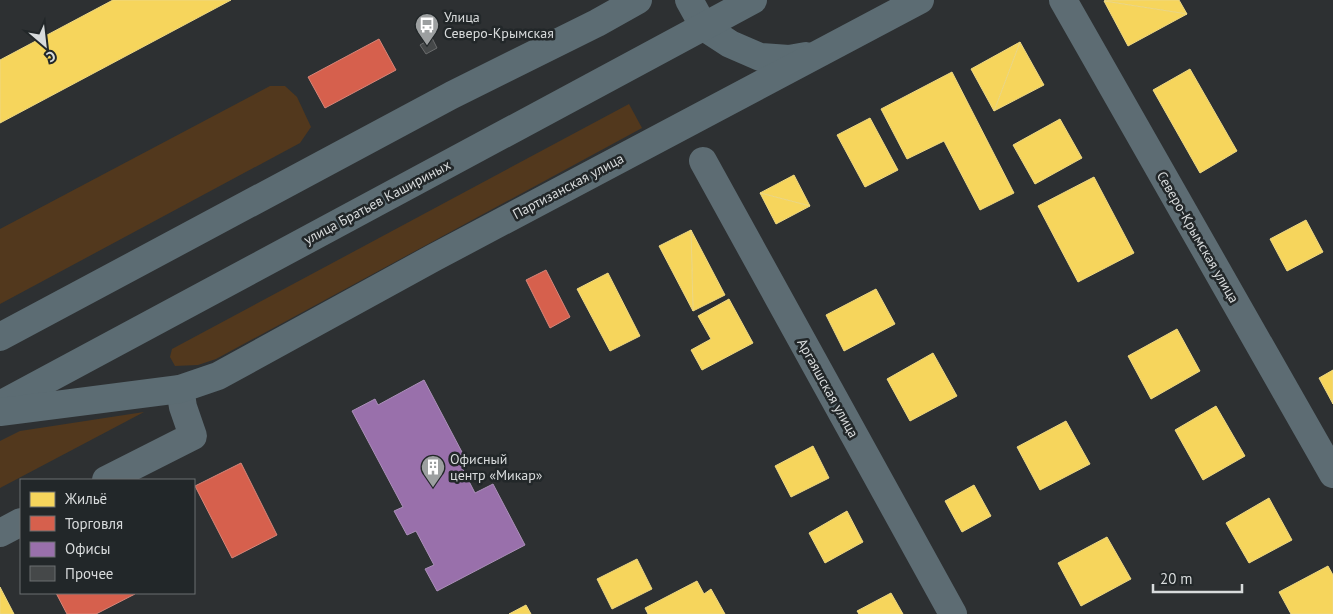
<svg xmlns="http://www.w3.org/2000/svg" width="1333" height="614" viewBox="0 0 1333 614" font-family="'PT Sans',sans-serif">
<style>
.green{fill:#52381d}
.homes{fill:#f6d55c;stroke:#edd782}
.shops{fill:#d6604d;stroke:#d78578}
.offices{fill:#9970ab;stroke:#ac90ba}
.building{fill:#454849;stroke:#6a6c6d}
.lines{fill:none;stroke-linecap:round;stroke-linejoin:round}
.minor{stroke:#5d6c73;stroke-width:28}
.major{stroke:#5c6c73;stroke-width:28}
.labels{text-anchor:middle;stroke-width:5;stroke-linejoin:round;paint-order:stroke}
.poi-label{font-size:14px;fill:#d8dbdc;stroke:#222729;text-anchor:start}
.street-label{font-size:14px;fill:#d8dbdc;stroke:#222729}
</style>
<rect width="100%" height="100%" fill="#2d3032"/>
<!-- green -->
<g class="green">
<path d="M 270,86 L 285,86 L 297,97 L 311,127 L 300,143 L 0,304 L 0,229 Z"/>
<path d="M 629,104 L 642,128 L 216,359 L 198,365 L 175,366 L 170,357 L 172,349 Z"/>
<path d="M 144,412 L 0,488 L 0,441 L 20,431 Z"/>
</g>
<!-- homes -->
<g class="homes">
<path d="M 113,0 L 231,0 L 0,123 L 0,60 Z"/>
<path d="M 1107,0 L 1179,0 L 1187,14 L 1104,1 Z"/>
<path d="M 1104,1 L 1187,14 L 1128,46 Z"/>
<path d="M 1020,42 L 1044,85 L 994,111 Z"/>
<path d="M 1020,42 L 994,111 L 971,69 Z"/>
<path d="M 1190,69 L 1237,151 L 1200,173 L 1153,90 Z"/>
<path d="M 952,72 L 1014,193 L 980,210 L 944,141 L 907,159 L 881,109 Z"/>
<path d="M 870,118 L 898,170 L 865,187 L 837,135 Z"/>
<path d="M 1060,119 L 1082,158 L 1035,184 L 1013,145 Z"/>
<path d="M 794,175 L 810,206 L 760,193 Z"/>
<path d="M 1094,177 L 1134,253 L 1078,282 L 1038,206 Z"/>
<path d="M 760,193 L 810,206 L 776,224 Z"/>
<path d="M 1306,220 L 1323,252 L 1287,271 L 1270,239 Z"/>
<path d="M 691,230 L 725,295 L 693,311 Z"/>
<path d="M 691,230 L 693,311 L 659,246 Z"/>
<path d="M 608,273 L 640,336 L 610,351 L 577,289 Z"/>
<path d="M 876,289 L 895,324 L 844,351 L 826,315 Z"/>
<path d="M 729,299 L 753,343 L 702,370 L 691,350 L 711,339 L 698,316 Z"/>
<path d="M 1177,329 L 1200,371 L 1151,399 L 1128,356 Z"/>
<path d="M 933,353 L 957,396 L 910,421 L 887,379 Z"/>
<path d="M 1333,370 L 1333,404 L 1319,378 Z"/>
<path d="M 1216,406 L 1245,456 L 1203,480 L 1175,430 Z"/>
<path d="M 1066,421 L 1090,464 L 1040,490 L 1017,447 Z"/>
<path d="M 813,446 L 829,478 L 791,497 L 775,466 Z"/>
<path d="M 974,485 L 991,516 L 962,532 L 945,501 Z"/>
<path d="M 1269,498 L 1292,540 L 1249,563 L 1226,523 Z"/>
<path d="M 847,511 L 863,542 L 825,563 L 809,533 Z"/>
<path d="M 1107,537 L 1131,579 L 1081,606 L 1058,563 Z"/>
<path d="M 637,559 L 652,589 L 612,609 L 597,579 Z"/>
<path d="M 1328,566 L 1333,575 L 1333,614 L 1291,614 L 1279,592 Z"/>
<path d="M 697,581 L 704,594 L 711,589 L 725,614 L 648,614 L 645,608 Z"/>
<path d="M 0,587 L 14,614 L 0,614 Z"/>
<path d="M 891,593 L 903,614 L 859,614 L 857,611 Z"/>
<path d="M 526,605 L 531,614 L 509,614 Z"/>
</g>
<!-- shops -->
<g class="shops">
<path d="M 379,39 L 396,70 L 325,108 L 308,77 Z"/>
<path d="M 546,270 L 570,317 L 550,328 L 526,280 Z"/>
<path d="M 241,463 L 277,535 L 232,558 L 195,486 Z"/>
<path d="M 56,593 L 134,593 L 135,594 L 96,614 L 67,614 Z"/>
</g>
<!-- offices -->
<path class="offices" d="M 424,380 L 463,454 L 457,458 L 475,493 L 493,484 L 525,545 L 437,591 L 425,569 L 434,565 L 416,531 L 407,535 L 394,511 L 403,507 L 352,411 L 375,399 L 378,405 Z"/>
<!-- building -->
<path class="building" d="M 432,38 L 437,48 L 426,54 L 420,45 Z"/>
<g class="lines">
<!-- minor -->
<g class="minor">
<path d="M 1063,0 L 1333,474"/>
<path d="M 703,161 L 953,614"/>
<path d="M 106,480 L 193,436 L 183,407 L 180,389"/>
<path d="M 0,533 L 21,522"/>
</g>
<!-- major -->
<g class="major">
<path d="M 689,0 L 704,27 L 730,44 L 760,57 L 789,59 L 806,56"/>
<path d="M 0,337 L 452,95 L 597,23 L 638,0"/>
<path d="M 0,405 L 753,0"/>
<path d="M 0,412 L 180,389 L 218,376 L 435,257 L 920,0"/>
</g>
</g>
<!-- icons -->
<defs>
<g id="bus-pin" transform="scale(1.25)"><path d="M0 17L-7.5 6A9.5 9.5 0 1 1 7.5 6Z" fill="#9c9fa0" stroke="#222729"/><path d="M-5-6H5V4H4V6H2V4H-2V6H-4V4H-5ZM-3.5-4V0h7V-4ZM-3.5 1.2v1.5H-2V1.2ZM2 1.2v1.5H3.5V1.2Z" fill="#fff"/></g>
<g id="building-pin" transform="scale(1.25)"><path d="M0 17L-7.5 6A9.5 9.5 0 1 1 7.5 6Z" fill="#9c9fa0" stroke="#222729"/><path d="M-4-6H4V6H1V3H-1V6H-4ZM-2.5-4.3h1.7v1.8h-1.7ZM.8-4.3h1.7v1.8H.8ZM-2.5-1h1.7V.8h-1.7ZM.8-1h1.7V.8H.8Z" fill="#fff"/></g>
</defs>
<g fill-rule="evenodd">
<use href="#bus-pin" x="427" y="25"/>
<use href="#building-pin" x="433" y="467"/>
</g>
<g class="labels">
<!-- poi labels -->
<g class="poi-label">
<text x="444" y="22">Улица<tspan x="444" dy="16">Северо-Крымская</tspan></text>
<text x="450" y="464">Офисный<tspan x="450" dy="16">центр «Микар»</tspan></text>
</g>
<!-- street labels -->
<g class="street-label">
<text transform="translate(568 186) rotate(-28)" y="5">Партизанская улица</text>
<text transform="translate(377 202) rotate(-28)" y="5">улица Братьев Кашириных</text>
<text transform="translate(1198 237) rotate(60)" y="5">Северо-Крымская улица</text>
<text transform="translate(828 388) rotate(61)" y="5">Аргаяшская улица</text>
</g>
</g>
<!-- legend -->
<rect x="20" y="479" width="175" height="115" fill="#222729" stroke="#6b6f71"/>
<rect x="30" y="492" width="25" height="15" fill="#f6d55c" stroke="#6b6f71"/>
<text x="65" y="504" font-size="15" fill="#d8dbdc">Жильё</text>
<rect x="30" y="516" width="25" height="15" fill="#d6604d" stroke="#6b6f71"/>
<text x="65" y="529" font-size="15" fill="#d8dbdc">Торговля</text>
<rect x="30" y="542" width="25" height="15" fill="#9970ab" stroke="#6b6f71"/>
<text x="65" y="554" font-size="15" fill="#d8dbdc">Офисы</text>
<rect x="30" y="566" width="25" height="15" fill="#454849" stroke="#6b6f71"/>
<text x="65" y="579" font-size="15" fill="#d8dbdc">Прочее</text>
<!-- north arrow -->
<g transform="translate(45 45) rotate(152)" stroke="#222729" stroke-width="4" paint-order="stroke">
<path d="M0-4L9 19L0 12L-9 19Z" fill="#d8dbdc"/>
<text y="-8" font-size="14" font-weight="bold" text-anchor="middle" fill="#d8dbdc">С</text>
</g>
<!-- scale -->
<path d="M1153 584v8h89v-8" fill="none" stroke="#d8dbdc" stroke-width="2.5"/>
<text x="1160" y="584" font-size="15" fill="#d8dbdc" stroke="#222729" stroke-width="4" paint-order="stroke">20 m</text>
</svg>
